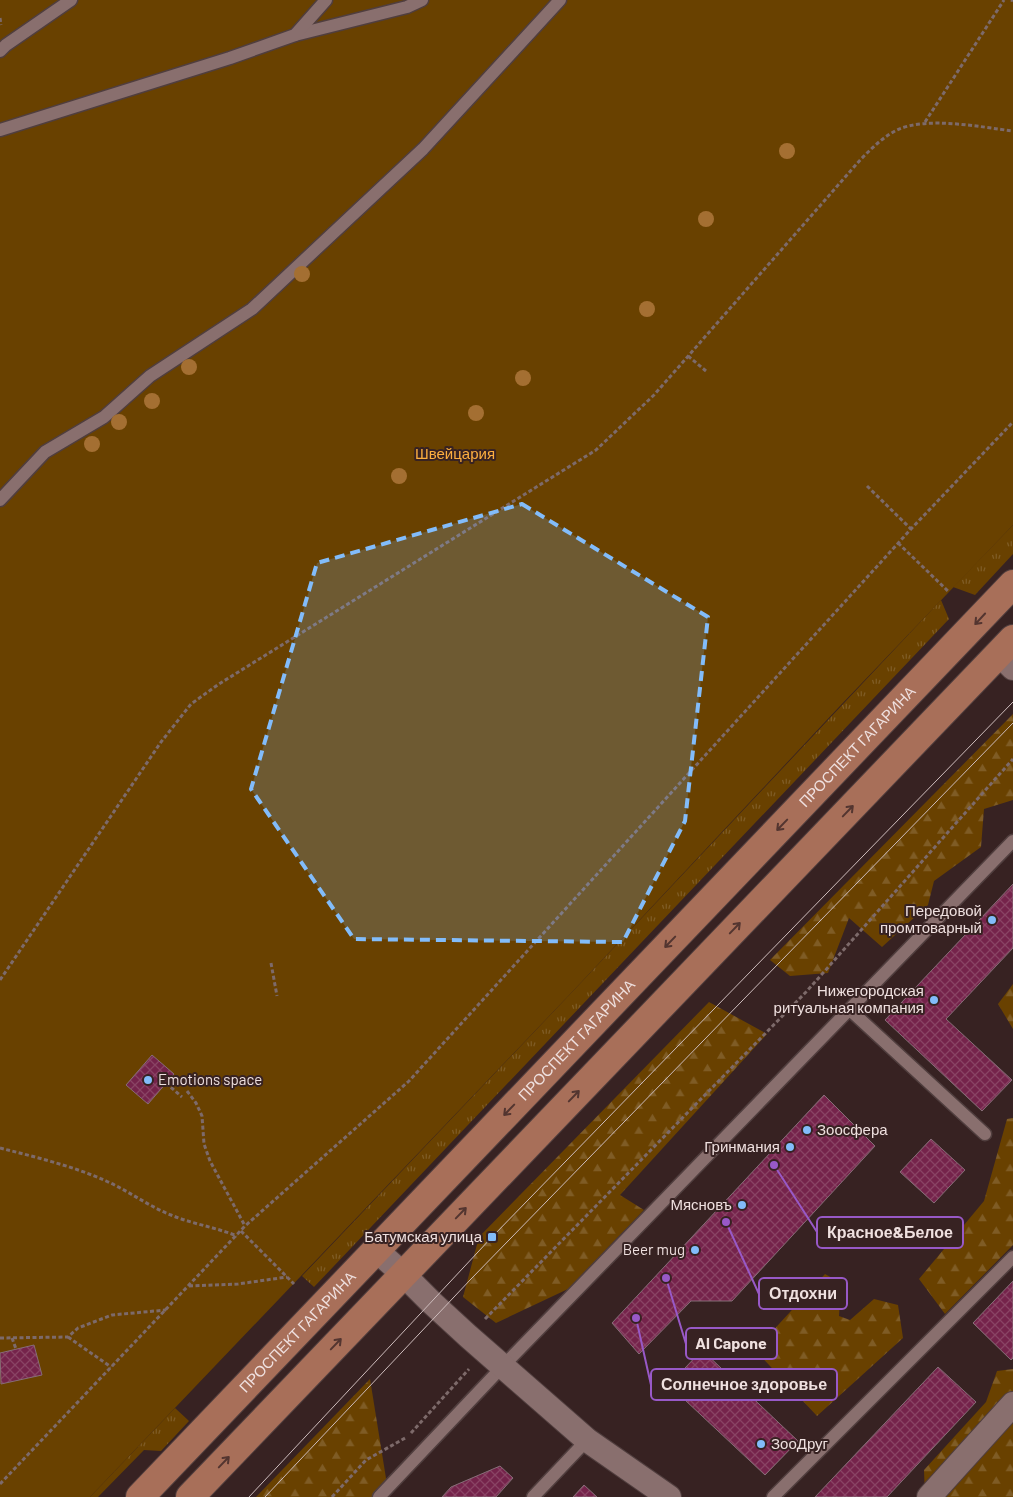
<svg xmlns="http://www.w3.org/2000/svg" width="1013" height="1497" viewBox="0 0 1013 1497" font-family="Barlow,sans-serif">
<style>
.grass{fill:url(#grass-tufts)}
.forest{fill:url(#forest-firs)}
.green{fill:#694100}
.building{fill:url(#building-cross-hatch);stroke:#866d77}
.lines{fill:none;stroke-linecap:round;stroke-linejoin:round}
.service-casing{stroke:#503e3e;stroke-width:15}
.minor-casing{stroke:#503e3e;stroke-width:26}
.primary-casing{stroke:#503e3e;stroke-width:30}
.path{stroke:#7d6a6a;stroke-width:3;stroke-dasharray:4 2.5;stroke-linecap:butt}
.service{stroke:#896f6e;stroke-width:12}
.minor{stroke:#896f6e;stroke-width:24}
.primary{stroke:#a86f59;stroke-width:28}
.tram{stroke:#cdbcbc;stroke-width:1}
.tree{fill:#a46f32}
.oneway{stroke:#533530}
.marked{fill:#82bcfa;fill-opacity:0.2;stroke:#82bcfa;stroke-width:4;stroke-dasharray:10 6;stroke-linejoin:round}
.poi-dot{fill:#82bcfa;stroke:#372222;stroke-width:2}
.labels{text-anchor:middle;stroke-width:4;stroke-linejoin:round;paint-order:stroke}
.park-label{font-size:15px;fill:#fdae3f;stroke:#372222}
.street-label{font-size:15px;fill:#efe0df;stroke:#372222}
.poi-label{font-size:15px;fill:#efe0df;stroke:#372222;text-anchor:end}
.leader{fill:none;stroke:#9859c7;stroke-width:2}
.callout-dot{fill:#9859c7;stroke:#372222;stroke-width:2}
.callout{fill:#372222;stroke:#9859c7;stroke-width:2}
.callout-label{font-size:16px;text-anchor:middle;font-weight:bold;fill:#efe0df}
</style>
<defs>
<pattern id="grass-tufts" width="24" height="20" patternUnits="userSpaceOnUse" patternTransform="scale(1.25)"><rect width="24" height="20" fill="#694100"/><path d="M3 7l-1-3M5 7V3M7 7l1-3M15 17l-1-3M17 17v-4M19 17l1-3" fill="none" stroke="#7f5c25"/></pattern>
<pattern id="forest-firs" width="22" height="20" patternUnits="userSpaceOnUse" patternTransform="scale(1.25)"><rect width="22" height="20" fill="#694100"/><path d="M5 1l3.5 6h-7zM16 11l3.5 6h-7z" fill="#7f5c25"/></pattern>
<pattern id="building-cross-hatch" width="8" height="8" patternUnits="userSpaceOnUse" patternTransform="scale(1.25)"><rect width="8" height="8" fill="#75234b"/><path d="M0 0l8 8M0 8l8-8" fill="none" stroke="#894364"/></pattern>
</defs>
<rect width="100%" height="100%" fill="#372222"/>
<!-- grass -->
<g class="grass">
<path d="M 1013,525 L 1013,554 L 975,595 L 953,587 Z"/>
<path d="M 941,600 L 949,619 L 314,1287 L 302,1276 L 574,990 Z"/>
<path d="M 175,1408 L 189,1421 L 161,1451 L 144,1450 L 98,1497 L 90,1497 Z"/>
</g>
<!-- forest -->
<g class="forest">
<path d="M 1013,714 L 1013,800 L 984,809 L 981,847 L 934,881 L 928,905 L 882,947 L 849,918 L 828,973 L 790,976 L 770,960 Z"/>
<path d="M 1013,984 L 1013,1029 L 998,1004 Z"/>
<path d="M 709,1002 L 767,1034 L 620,1195 L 644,1210 L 568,1289 L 496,1323 L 463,1297 L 479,1237 Z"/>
<path d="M 1013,1118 L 1013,1245 L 945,1314 L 919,1279 L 984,1201 L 1007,1119 Z"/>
<path d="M 825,1274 L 841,1283 L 839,1316 L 850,1320 L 874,1299 L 898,1305 L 903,1338 L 817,1416 L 755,1350 Z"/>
<path d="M 1013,1369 L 1013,1497 L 925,1497 L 924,1470 L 986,1402 L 997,1371 Z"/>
<path d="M 370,1379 L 389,1497 L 256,1497 Z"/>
</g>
<!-- green -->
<path class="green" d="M 0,0 L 1013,0 L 1013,525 L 839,707 L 574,990 L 90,1497 L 0,1497 Z"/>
<!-- building -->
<g class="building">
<path d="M 1013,884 L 1013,948 L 946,1019 L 1012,1080 L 982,1111 L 885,1020 Z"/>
<path d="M 152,1055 L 174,1074 L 148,1104 L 126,1085 Z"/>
<path d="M 824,1095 L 875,1146 L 732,1301 L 691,1301 L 639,1354 L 612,1323 Z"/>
<path d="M 931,1139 L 965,1170 L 934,1203 L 900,1172 Z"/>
<path d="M 1013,1281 L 1013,1358 L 1011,1360 L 973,1323 Z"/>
<path d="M 34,1345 L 42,1375 L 1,1384 L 0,1353 Z"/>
<path d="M 702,1350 L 798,1441 L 765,1475 L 669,1385 Z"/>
<path d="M 938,1367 L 976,1402 L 887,1497 L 815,1497 Z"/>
<path d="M 500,1466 L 513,1478 L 496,1497 L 442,1497 L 451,1487 Z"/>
<path d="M 584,1485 L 597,1497 L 573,1497 Z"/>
</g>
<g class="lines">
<!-- service casing -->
<g class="service-casing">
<g id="service">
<path d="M 295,35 L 407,7 L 422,0"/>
<path d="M 0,51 L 6,45 L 71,0"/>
<path d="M 0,130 L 230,58 L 295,35 L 326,0"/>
<path d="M 0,500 L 45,452 L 104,417 L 150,376 L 252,309 L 423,149 L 560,0"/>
<path d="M 850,1010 L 985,1134"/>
<path d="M 379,1497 L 503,1366 L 1013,841"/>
<path d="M 533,1497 L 587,1440"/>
<path d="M 773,1497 L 1013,1257"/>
</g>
</g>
<!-- minor casing -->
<g class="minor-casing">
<g id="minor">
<path d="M 999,654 L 1013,668"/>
<path d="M 376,1250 L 403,1274 L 431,1302 L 468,1336 L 587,1440 L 669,1497"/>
<path d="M 929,1497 L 1013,1404"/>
</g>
</g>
<!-- primary casing -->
<g class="primary-casing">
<g id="primary">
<path id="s1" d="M 140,1497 L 1013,584"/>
<path d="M 190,1497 L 1013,639"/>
</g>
</g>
<!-- path -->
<g class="path">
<path d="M 1011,0 L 1013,1"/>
<path d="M 0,18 L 1,25"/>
<path d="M 925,122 L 1004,0"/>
<path d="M 688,356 L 706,371"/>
<path d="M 867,486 L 911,529"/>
<path d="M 898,543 L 949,592"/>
<path d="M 271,963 L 277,996"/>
<path d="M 0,980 L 161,742 L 191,704 L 219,684 L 596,450 L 654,395 L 861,159 C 872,148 883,137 897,130 C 927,116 980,127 1013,131"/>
<path d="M 166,1083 L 182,1097"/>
<path d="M 187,1091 L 196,1103 L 202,1116 L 204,1144 L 210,1161 L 245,1226"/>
<path d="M 0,1148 C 35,1157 73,1166 106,1181 C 129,1191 148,1206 171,1215 C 192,1224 215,1227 237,1236"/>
<path d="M 241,1231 L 294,1284"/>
<path d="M 189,1286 L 238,1284 L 287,1277"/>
<path d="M 485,1319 L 807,991 L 1013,759"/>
<path d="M 68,1337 L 111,1367"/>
<path d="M 0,1338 L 68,1337 L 78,1328 L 112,1315 L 166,1310"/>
<path d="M 12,1338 L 16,1349"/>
<path d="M 411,1433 L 469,1369"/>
<path d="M 0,1484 L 245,1226 L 409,1081 L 911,529 L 1013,422"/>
<path d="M 332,1497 L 366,1460 L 407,1437"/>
</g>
<!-- service -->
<use href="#service" class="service"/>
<!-- minor -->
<use href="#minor" class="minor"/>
<!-- primary -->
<use href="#primary" class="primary"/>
<!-- tram -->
<g class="tram">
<path d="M 249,1497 L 492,1237 L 1013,702"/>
<path d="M 265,1497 L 471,1279 L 1013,723"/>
</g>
</g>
<!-- trees -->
<g class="tree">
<circle cx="787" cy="151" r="8"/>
<circle cx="706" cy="219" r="8"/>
<circle cx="302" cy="274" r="8"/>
<circle cx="647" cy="309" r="8"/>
<circle cx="189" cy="367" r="8"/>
<circle cx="523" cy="378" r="8"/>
<circle cx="152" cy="401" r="8"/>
<circle cx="476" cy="413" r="8"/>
<circle cx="119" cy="422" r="8"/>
<circle cx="92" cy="444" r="8"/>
<circle cx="399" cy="476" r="8"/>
</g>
<!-- one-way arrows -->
<defs><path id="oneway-shaft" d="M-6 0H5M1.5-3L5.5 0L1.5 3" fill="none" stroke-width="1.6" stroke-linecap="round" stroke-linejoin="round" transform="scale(1.25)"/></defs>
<g class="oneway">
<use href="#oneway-shaft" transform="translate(980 619) rotate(133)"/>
<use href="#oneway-shaft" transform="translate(848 811) rotate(-46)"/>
<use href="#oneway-shaft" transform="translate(782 825) rotate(134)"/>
<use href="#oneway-shaft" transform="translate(735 928) rotate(-46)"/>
<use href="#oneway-shaft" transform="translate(670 942) rotate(134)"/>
<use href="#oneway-shaft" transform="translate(574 1096) rotate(-46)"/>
<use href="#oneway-shaft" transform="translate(509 1110) rotate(134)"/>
<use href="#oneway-shaft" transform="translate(461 1213) rotate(-46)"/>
<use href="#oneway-shaft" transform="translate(336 1344) rotate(-46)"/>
<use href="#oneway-shaft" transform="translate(224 1462) rotate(-46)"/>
</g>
<!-- marked area -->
<path class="marked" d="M 522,504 L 708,617 L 685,821 L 623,942 L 354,939 L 251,789 L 317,563 Z"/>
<!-- markers -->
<g class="poi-dot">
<circle cx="992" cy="920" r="5"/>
<circle cx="934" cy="1000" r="5"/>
<circle cx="148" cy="1080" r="5"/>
<circle cx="807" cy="1130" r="5"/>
<circle cx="790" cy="1147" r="5"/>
<circle cx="742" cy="1205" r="5"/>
<rect x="487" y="1232" width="10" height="10" rx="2.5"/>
<circle cx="695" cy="1250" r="5"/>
<circle cx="761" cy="1444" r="5"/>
</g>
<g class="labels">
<!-- park labels -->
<g class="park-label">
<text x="455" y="459">Швейцария</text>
</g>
<!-- street labels -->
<g class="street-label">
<text dy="5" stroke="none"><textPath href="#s1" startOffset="1038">ПРОСПЕКТ ГАГАРИНА</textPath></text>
<text dy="5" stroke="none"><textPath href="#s1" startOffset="632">ПРОСПЕКТ ГАГАРИНА</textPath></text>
<text dy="5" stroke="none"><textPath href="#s1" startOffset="228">ПРОСПЕКТ ГАГАРИНА</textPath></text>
</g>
<!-- poi labels -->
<g class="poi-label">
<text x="982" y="916">Передовой<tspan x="982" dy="17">промтоварный</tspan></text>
<text x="924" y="996">Нижегородская<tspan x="924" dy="17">ритуальная компания</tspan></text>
<text x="158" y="1085" text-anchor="start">Emotions space</text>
<text x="817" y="1135" text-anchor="start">Зоосфера</text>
<text x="780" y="1152">Гринмания</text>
<text x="732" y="1210">Мясновъ</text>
<text x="482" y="1242">Батумская улица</text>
<text x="685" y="1255">Beer mug</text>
<text x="771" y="1449" text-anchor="start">ЗооДруг</text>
</g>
</g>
<!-- callouts -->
<path class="leader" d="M774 1165L817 1232M726 1222L759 1294M666 1278L686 1344M636 1318L651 1385"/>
<g class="callout-dot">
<circle cx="774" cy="1165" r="5"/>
<circle cx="726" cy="1222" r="5"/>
<circle cx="666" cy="1278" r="5"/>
<circle cx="636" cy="1318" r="5"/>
</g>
<g class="callout">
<rect x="817" y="1217" width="146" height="31" rx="5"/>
<rect x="759" y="1278" width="88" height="31" rx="5"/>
<rect x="686" y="1328" width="91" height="31" rx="5"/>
<rect x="651" y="1369" width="186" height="31" rx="5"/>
</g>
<g class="callout-label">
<text x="890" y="1238">Красное&amp;Белое</text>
<text x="803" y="1299">Отдохни</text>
<text x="731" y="1349">Al Capone</text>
<text x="744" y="1390">Солнечное здоровье</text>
</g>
</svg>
